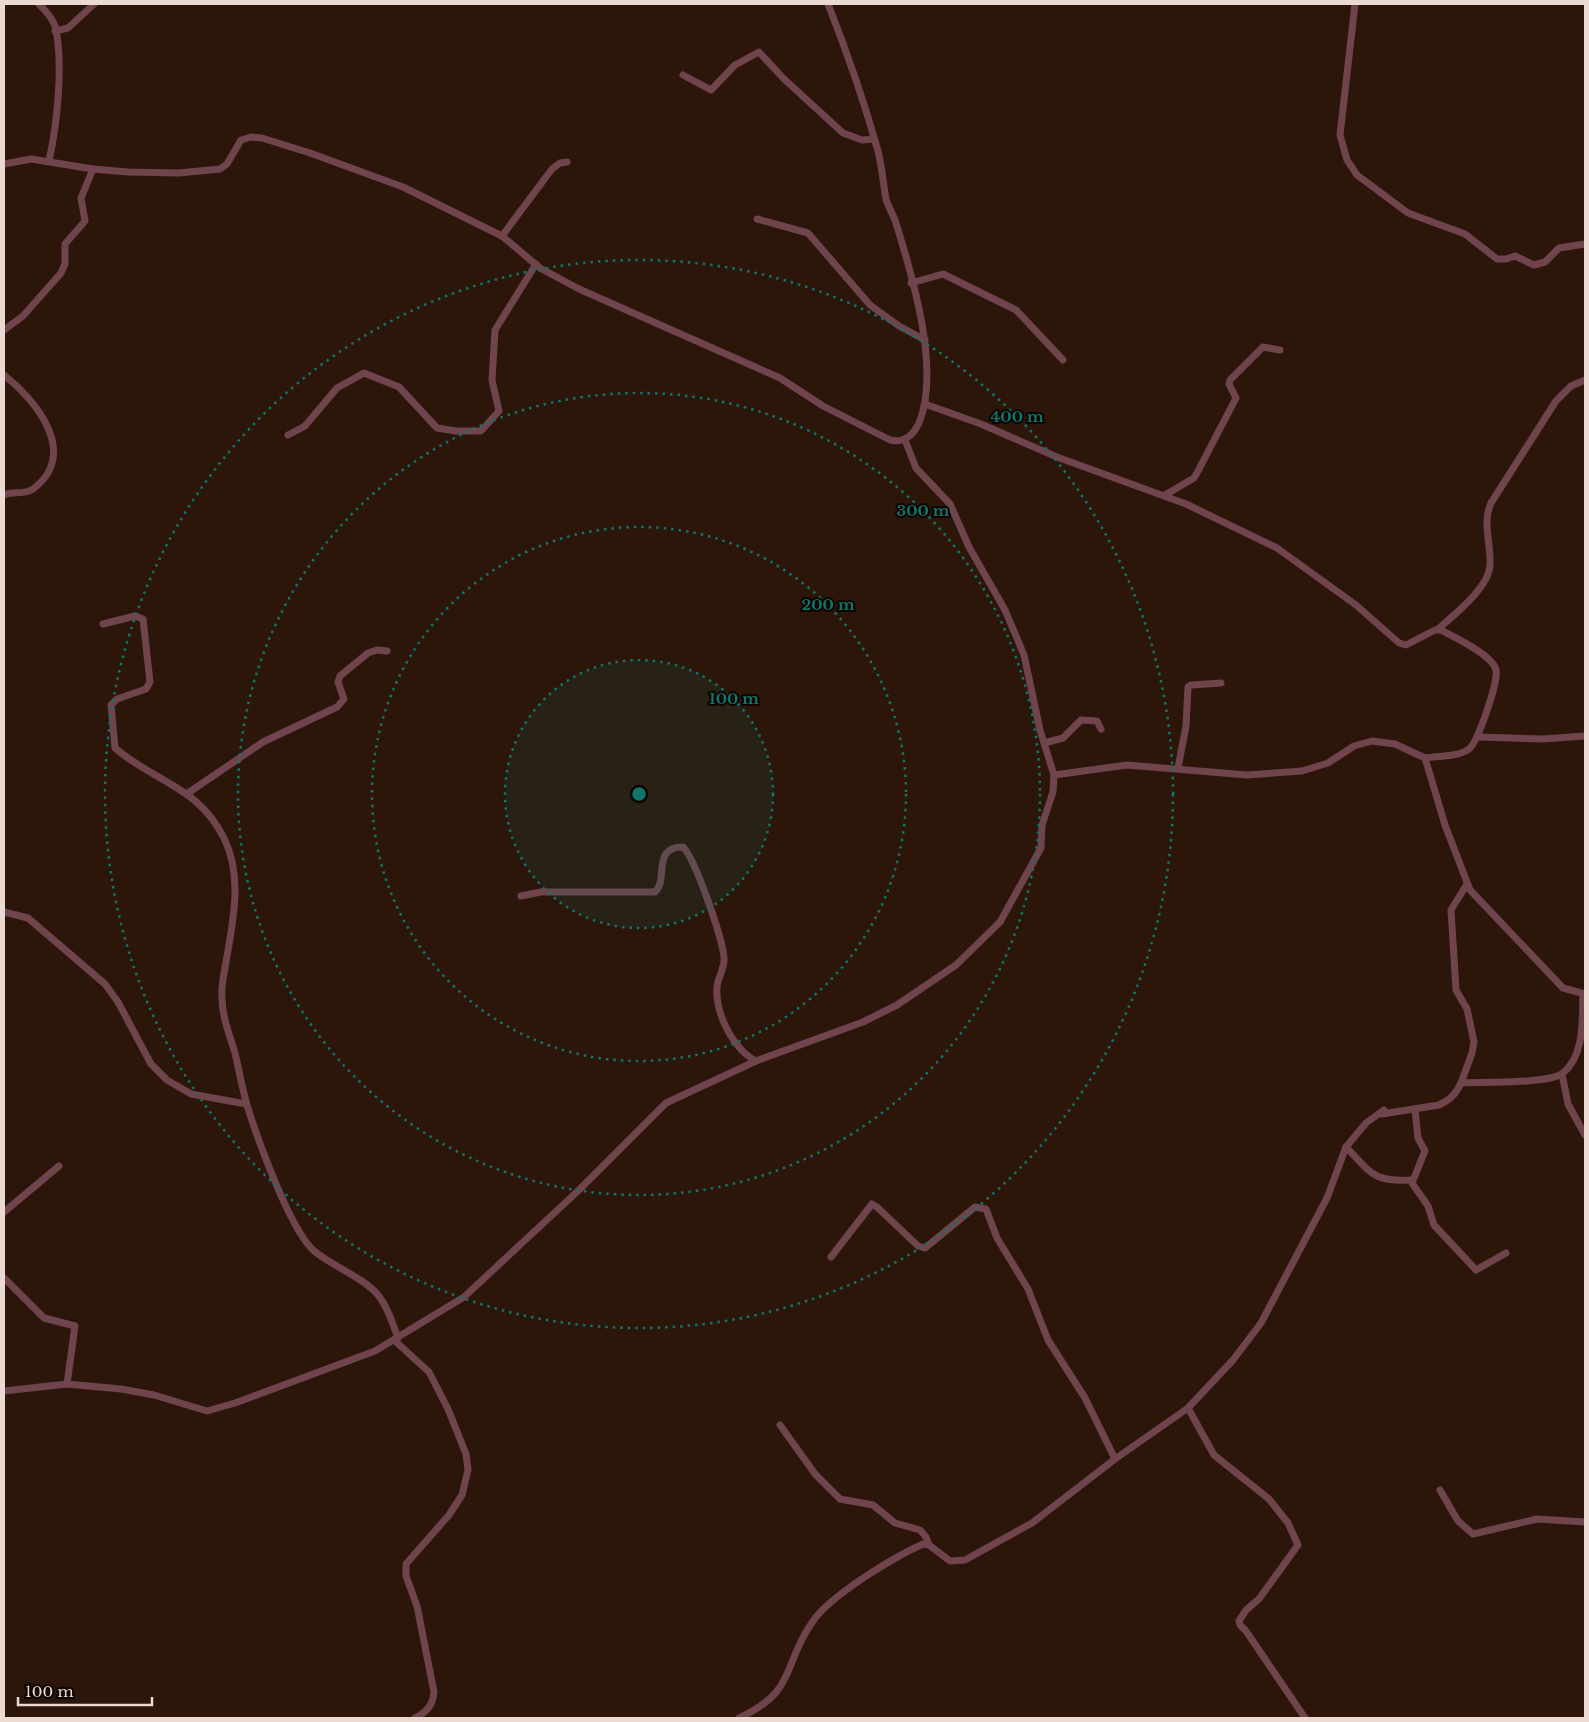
<svg xmlns="http://www.w3.org/2000/svg" width="1589" height="1722" viewBox="0 0 1589 1722" font-family="'Libre Baskerville',serif">
<style>
.lines{fill:none;stroke-linecap:round;stroke-linejoin:round}
.minor{stroke:#6f444d;stroke-width:7}
.ring{fill:none;stroke:#0f766e;stroke-width:2.5;stroke-dasharray:2.5 5}
.centre{fill:#0f766e;stroke:#0e0502;stroke-width:2.5}
.ring-label{font-size:15px;text-anchor:middle;font-weight:bold;fill:#0f766e;stroke:#0e0502;stroke-width:4;stroke-linejoin:round;paint-order:stroke}
</style>
<rect width="100%" height="100%" fill="#2c160a"/>
<g class="lines">
<!-- minor -->
<g class="minor">
<path d="M 39,4 C 45,10 52,17 55,26 C 64,62 57,125 49,161"/>
<path d="M 1355,4 L 1340,135 L 1347,160 L 1357,175 L 1408,213 L 1465,234 L 1497,259 L 1506,259 L 1515,256 L 1534,265 L 1545,262 L 1559,248 L 1585,244"/>
<path d="M 55,31 L 68,28 L 94,4"/>
<path d="M 683,75 L 711,90 L 735,65 L 759,52 L 783,78 L 843,133 L 862,140 L 874,139"/>
<path d="M 4,164 L 31,159 L 93,169 L 128,172 L 179,173 L 220,169 L 227,164 L 241,140 L 251,137 L 262,138 L 310,153 L 403,187 L 502,236 L 540,268 L 579,289 L 780,378 L 823,406 L 890,440 C 903,443 913,436 919,423 C 941,370 912,274 895,220 C 892,213 888,206 886,199 C 883,183 882,166 878,151 C 864,101 847,52 828,4"/>
<path d="M 757,219 L 808,233 L 870,305 L 899,326 L 925,340"/>
<path d="M 502,236 L 552,169 L 560,163 L 567,162"/>
<path d="M 911,283 L 943,274 L 1016,310 L 1063,360"/>
<path d="M 4,330 L 23,316 L 61,273 L 65,264 L 65,244 L 85,221 L 81,198 L 93,169"/>
<path d="M 4,375 C 36,400 80,454 33,489 C 23,496 13,490 4,495"/>
<path d="M 925,404 L 981,424 L 1057,457 L 1186,504 L 1277,548 L 1356,605 L 1399,643 L 1406,645 L 1435,630 L 1441,630 C 1454,637 1493,655 1496,670 C 1499,680 1478,742 1469,749 C 1458,757 1438,756 1425,758"/>
<path d="M 288,435 L 305,426 L 337,388 L 364,373 L 399,387 L 437,428 L 456,431 L 481,431 L 499,411 L 492,380 L 495,330 L 536,264"/>
<path d="M 1165,495 L 1194,478 L 1198,471 L 1236,398 L 1229,384 L 1230,380 L 1263,347 L 1280,350"/>
<path d="M 103,624 L 135,616 L 143,619 L 150,682 L 146,689 L 117,699 L 111,705 L 115,748 C 156,783 198,786 224,838 C 244,879 232,925 225,968 C 223,978 221,988 222,998 C 222,1017 230,1036 235,1053 C 239,1070 242,1088 247,1105 C 257,1138 289,1226 312,1249 C 319,1256 329,1261 337,1266 C 378,1290 382,1292 398,1338"/>
<path d="M 1438,629 C 1454,615 1490,587 1490,564 C 1491,543 1482,523 1491,503 L 1556,401 L 1571,386 L 1585,380"/>
<path d="M 1478,737 L 1543,739 L 1585,736"/>
<path d="M 1044,743 L 1063,738 L 1081,720 L 1097,721 L 1101,729"/>
<path d="M 1178,768 L 1186,726 L 1188,687 L 1191,685 L 1221,683"/>
<path d="M 1054,775 L 1127,765 L 1247,775 L 1302,771 L 1328,763 L 1354,746 L 1372,741 L 1395,744 L 1425,758 L 1445,825 L 1470,890 L 1563,988 L 1585,994"/>
<path d="M 188,793 L 263,742 L 337,707 L 344,699 L 338,682 L 340,676 L 368,653 L 377,650 L 387,651"/>
<path d="M 521,896 L 541,892 L 655,892 C 669,880 651,847 683,847 C 696,860 722,938 724,957 C 725,969 718,976 717,987 C 715,1013 733,1049 756,1061"/>
<path d="M 4,912 L 28,918 L 105,984 L 118,1002 L 151,1064 L 167,1080 L 191,1094 L 246,1104"/>
<path d="M 1562,1074 L 1568,1104 L 1585,1135"/>
<path d="M 1461,1083 L 1472,1053 L 1474,1042 L 1467,1009 L 1456,990 L 1451,910 L 1467,884"/>
<path d="M 1415,1110 L 1418,1138 L 1425,1151 L 1412,1183 L 1428,1206 L 1434,1225 L 1476,1270 L 1506,1253"/>
<path d="M 1346,1147 C 1372,1174 1373,1182 1412,1180"/>
<path d="M 4,1212 L 59,1166"/>
<path d="M 831,1257 L 872,1204 L 877,1207 L 918,1246 L 925,1248 L 975,1207 L 986,1209 L 997,1238 L 1028,1289 L 1048,1340 L 1085,1398 L 1115,1459"/>
<path d="M 4,1278 L 44,1318 L 75,1326 L 67,1384"/>
<path d="M 394,1340 L 429,1372 L 448,1409 L 466,1454 L 468,1470 L 462,1495 L 449,1515 L 406,1564 L 406,1576 L 417,1606 L 434,1692 C 433,1705 427,1712 415,1718"/>
<path d="M 4,1391 L 67,1384 L 121,1389 L 154,1395 L 207,1411 L 235,1403 L 375,1351 L 464,1297 L 579,1190 L 666,1103 L 756,1061 L 863,1022 L 897,1005 L 956,965 L 1000,922 L 1041,848 L 1042,825 L 1053,792 L 1054,775 L 1040,730 L 1024,655 L 1005,610 L 969,547 L 950,504 L 916,468 L 905,440"/>
<path d="M 1188,1408 L 1214,1455 L 1269,1499 L 1288,1523 L 1298,1545 L 1259,1599 L 1246,1610 L 1239,1621 L 1240,1625 L 1246,1631 L 1305,1718"/>
<path d="M 780,1425 L 815,1474 L 840,1499 L 873,1505 L 895,1523 L 920,1530 L 926,1537 L 929,1545"/>
<path d="M 1440,1490 L 1458,1521 L 1473,1534 L 1537,1519 L 1585,1522"/>
<path d="M 739,1718 C 798,1691 782,1664 813,1621 C 831,1595 894,1557 923,1544 L 929,1545 L 950,1561 L 965,1560 L 1032,1523 L 1115,1459 L 1188,1408 L 1233,1360 L 1261,1323 L 1327,1198 L 1346,1147 L 1366,1123 L 1384,1110 L 1382,1114 L 1439,1105 C 1450,1100 1456,1094 1461,1083 C 1480,1082 1550,1084 1563,1073 C 1585,1055 1582,1019 1583,994"/>
</g>
</g>
<!-- distance rings -->
<circle cx="639" cy="794" r="134" fill="#0f766e" fill-opacity=".12"/>
<g class="ring">
<circle cx="639" cy="794" r="134"/>
<circle cx="639" cy="794" r="267"/>
<circle cx="639" cy="794" r="401"/>
<circle cx="639" cy="794" r="534"/>
</g>
<circle cx="639" cy="794" r="8" class="centre"/>
<g class="ring-label">
<text x="1017" y="422">400 m</text>
<text x="923" y="516">300 m</text>
<text x="828" y="610">200 m</text>
<text x="734" y="704">100 m</text>
</g>
<!-- border -->
<rect width="1589" height="1722" fill="none" stroke="#eadad2" stroke-width="10"/>
<!-- scale -->
<path d="M18 1697v8h134v-8" fill="none" stroke="#eadad2" stroke-width="2.5"/>
<text x="25" y="1697" font-size="15" fill="#eadad2" stroke="#0e0502" stroke-width="4" paint-order="stroke">100 m</text>
</svg>
